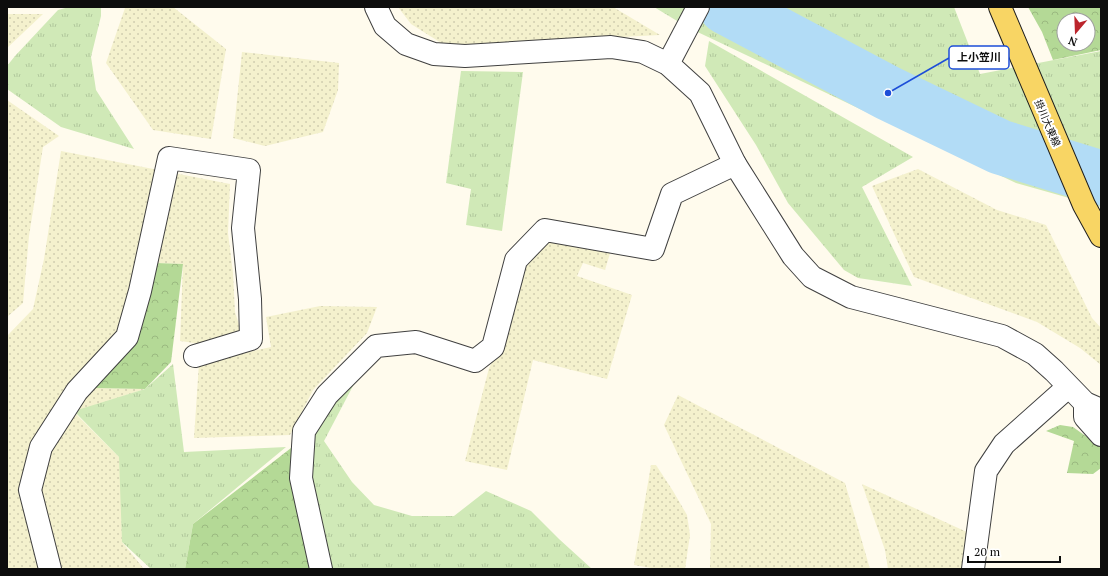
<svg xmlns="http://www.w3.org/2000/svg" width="1108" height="576" viewBox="0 0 1108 576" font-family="'PT Serif','Noto Sans JP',serif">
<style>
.farmland{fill:url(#farmland-dots)}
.grass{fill:url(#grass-tufts)}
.forest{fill:url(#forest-crowns);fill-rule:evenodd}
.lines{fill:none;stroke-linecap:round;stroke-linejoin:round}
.river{stroke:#b2dcf6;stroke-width:55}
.minor-casing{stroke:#404040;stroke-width:24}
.primary-casing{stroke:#1e1e1e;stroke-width:24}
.minor{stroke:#fff;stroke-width:22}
.primary{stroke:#f8d564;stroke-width:22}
.labels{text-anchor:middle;stroke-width:4;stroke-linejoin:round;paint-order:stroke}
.street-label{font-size:10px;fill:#0d0d0d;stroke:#fff}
.leader{fill:none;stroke:#1d4ed8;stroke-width:1.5}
.callout-dot{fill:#1d4ed8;stroke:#fff;stroke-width:1.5}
.callout{fill:#fff;stroke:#1d4ed8;stroke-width:1.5}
.callout-label{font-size:11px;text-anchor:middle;font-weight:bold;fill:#0d0d0d}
</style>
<defs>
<pattern id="farmland-dots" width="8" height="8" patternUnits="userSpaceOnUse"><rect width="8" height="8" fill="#f4f1cd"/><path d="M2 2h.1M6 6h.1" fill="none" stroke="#d0cdaf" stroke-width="1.8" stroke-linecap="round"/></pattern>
<pattern id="grass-tufts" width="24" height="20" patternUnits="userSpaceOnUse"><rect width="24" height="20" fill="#d0e9b7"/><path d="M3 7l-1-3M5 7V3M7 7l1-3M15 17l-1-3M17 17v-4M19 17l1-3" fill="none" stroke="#b1c79c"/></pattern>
<pattern id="forest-crowns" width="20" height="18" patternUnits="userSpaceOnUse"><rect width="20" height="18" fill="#b4d996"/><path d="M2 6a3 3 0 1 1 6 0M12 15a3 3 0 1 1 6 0" fill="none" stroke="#9ab980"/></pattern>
</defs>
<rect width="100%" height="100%" fill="#fffbed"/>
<!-- farmland -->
<g class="farmland">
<path d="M 173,7 L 226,49 L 211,139 L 153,130 L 106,63 L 125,8 Z"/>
<path d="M 398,7 L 613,7 L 660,35 L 446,46 L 411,24 Z"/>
<path d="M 7,14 L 43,14 L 7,48 Z"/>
<path d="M 242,52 L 339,63 L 338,90 L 323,132 L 265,146 L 233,138 Z"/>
<path d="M 7,100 L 59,136 L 43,147 L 29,236 L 23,303 L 7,317 Z"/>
<path d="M 61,151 L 230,184 L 228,233 L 233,273 L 235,312 L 242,334 L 209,345 L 180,341 L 183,264 L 156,263 L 95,388 L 145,389 L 74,412 L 121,459 L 122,542 L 144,569 L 7,569 L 7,336 L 33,309 L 44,259 Z"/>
<path d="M 918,169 L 997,210 L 1046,225 L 1092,318 L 1101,328 L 1101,365 L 1080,348 L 1037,322 L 914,277 L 872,186 Z"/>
<path d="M 547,241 L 611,250 L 605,270 L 583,263 L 577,276 L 632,295 L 607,379 L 533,360 L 507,470 L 465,461 L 489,368 L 502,344 L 525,262 Z"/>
<path d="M 320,306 L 377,307 L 367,333 L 313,390 L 290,435 L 194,438 L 199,363 L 271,347 L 266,317 Z"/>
<path d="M 678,395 L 845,483 L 870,569 L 710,569 L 711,524 L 664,425 Z"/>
<path d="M 651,465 L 656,465 L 673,491 L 687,515 L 690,535 L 685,569 L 657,569 L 634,565 Z"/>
<path d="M 862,484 L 969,533 L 966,569 L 888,569 L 885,550 Z"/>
</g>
<!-- grass -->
<g class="grass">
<path d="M 69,7 L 101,7 L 101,16 L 91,57 L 96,90 L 134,149 L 61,127 L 7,89 L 7,66 L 15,56 L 58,10 Z"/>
<path d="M 654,7 L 954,7 L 980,74 L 1101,51 L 1101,207 L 1016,183 L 687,27 Z"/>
<path d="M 709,41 L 913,157 L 862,187 L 912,286 L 858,278 L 844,270 L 788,203 L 756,145 L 705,66 Z"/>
<path d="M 461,71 L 523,72 L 502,231 L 466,225 L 471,189 L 446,183 Z"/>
<path d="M 173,364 L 184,452 L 286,447 L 193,524 L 185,569 L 151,569 L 122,542 L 119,457 L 74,411 L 145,389 Z"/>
<path d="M 364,365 L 324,441 L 352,482 L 374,505 L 412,516 L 454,516 L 486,491 L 531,511 L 559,539 L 592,569 L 321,569 L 304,431 Z"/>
</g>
<!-- forest -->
<g class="forest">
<path d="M 1028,7 L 1101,7 L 1101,50 L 1053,60 L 1042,32 ZM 1064,20 L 1088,20 L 1088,44 L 1064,44 Z"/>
<path d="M 156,263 L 183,264 L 171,362 L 145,389 L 94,388 Z"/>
<path d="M 1060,425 L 1073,427 L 1101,447 L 1101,468 L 1093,474 L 1067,473 L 1074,441 L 1046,431 Z"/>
<path d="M 291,448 L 301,518 L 314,569 L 185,569 L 193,524 Z"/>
</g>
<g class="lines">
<!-- river -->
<path class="river" d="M 726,7 L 888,93 L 1000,147 L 1101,178"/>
<!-- minor casing -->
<g class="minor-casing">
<g id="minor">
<path d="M 376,7 L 385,26 L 406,44 L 434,54 L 465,56 L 611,47 L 643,52 L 668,64 L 700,93 L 735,164 L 793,256 L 812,277 L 851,297 L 1002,336 L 1035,354 L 1054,371 L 1085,403 L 1101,410"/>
<path d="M 668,64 L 698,7"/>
<path d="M 1085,403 L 1085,417 L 1101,435"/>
<path d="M 50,569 L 30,490 L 41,447 L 77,391 L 127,337 L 140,291 L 169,158 L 249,170 L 243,228 L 250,299 L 251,339 L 195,356"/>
<path d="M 321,569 L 301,478 L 304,431 L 327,395 L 376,346 L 416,342 L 475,361 L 493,347 L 516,260 L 545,230 L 653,249 L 672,194 L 735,164"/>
<path d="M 973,569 L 986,471 L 1004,444 L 1068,387"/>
</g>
</g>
<!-- primary casing -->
<g class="primary-casing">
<path id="primary" d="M 1000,7 L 1084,205 L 1101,236"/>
</g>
<!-- minor -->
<use href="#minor" class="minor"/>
<!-- primary -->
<use href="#primary" class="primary"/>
</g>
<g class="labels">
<!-- street labels -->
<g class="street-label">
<text transform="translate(1048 123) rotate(67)" y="4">掛川大東線</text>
</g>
</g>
<!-- callouts -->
<path class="leader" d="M888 93L949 58"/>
<circle class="callout-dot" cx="888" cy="93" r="4"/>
<rect class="callout" x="949" y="46" width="60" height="23" rx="4"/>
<g class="callout-label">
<text x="979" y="61">上小笠川</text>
</g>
<!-- border -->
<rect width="1108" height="576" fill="none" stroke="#0d0d0d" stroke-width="16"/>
<!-- north arrow -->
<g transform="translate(1076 32) rotate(199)"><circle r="19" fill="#ffffff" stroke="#9e9e9e"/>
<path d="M0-3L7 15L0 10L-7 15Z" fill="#bc252c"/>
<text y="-6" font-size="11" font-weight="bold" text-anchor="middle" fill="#0d0d0d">N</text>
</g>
<!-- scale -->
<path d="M968 556v6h92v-6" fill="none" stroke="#0d0d0d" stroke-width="2"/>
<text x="974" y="556" font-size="12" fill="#0d0d0d" stroke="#ffffff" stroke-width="3" paint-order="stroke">20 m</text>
</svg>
